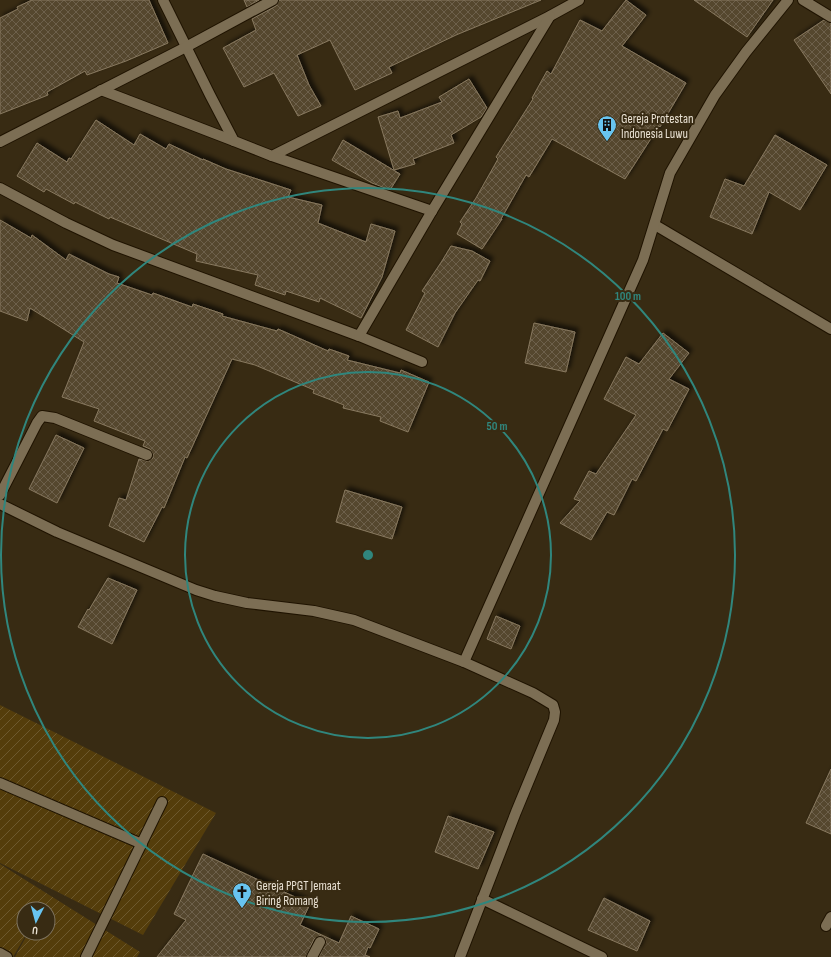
<svg xmlns="http://www.w3.org/2000/svg" width="831" height="957" viewBox="0 0 831 957" font-family="'Sofia Sans Condensed',sans-serif">
<style>
.garden{fill:url(#garden-furrows)}
.building{fill:url(#building-cross-hatch);stroke:#88795f;filter:url(#shadow)}
.lines{fill:none;stroke-linecap:round;stroke-linejoin:round}
.street-casing{stroke:#1f1300;stroke-width:12}
.street{stroke:#7c6e54;stroke-width:10}
.ring{fill:none;stroke:#30867d;stroke-width:2}
.labels{text-anchor:middle;stroke-width:4;stroke-linejoin:round;paint-order:stroke}
.poi-label{font-size:13px;fill:#eae2d4;stroke:#382b13;text-anchor:start}
.centre{fill:#30867d;stroke:#382b13;stroke-width:2}
.ring-label{font-size:12px;text-anchor:middle;font-weight:bold;fill:#30867d;stroke:#382b13;stroke-width:4;stroke-linejoin:round;paint-order:stroke}
</style>
<defs>
<pattern id="garden-furrows" width="10" height="10" patternUnits="userSpaceOnUse"><rect width="10" height="10" fill="#543d0b"/><path d="M-1 1l2-2M0 10L10 0M9 11l2-2" fill="none" stroke="#6d592e"/></pattern>
<pattern id="building-cross-hatch" width="8" height="8" patternUnits="userSpaceOnUse"><rect width="8" height="8" fill="#54462e"/><path d="M0 0l8 8M0 8l8-8" fill="none" stroke="#6d604b"/></pattern>
<filter id="shadow"><feDropShadow dx="3.5" dy="-3.5" stdDeviation="2" flood-color="#0009"/></filter>
</defs>
<rect width="100%" height="100%" fill="#382b13"/>
<!-- garden -->
<g class="garden">
<path d="M 0,705 L 216,813 L 143,935 L 0,863 Z"/>
<path d="M 0,864 L 140,952 L 137,957 L 15,957 L 28,933 L 48,933 L 48,909 L 24,909 L 24,933 L 27,933 L 13,957 L 0,957 Z"/>
</g>
<!-- building -->
<g class="building">
<path d="M 32,0 L 149,0 L 168,43 L 126,61 L 87,75 L 85,71 L 47,92 L 48,95 L 0,114 L 0,18 L 18,9 L 17,7 Z"/>
<path d="M 244,0 L 259,0 L 247,7 Z"/>
<path d="M 279,0 L 541,0 L 456,35 L 389,67 L 392,73 L 355,90 L 330,40 L 297,55 L 309,85 L 321,106 L 298,116 L 274,73 L 244,87 L 223,48 L 256,30 L 252,19 L 276,6 Z"/>
<path d="M 626,0 L 646,15 L 622,46 L 686,83 L 660,127 L 659,126 L 625,179 L 552,139 L 529,177 L 526,175 L 501,219 L 502,219 L 482,249 L 457,234 L 462,224 L 460,222 L 476,198 L 498,159 L 496,157 L 533,99 L 532,98 L 547,71 L 551,74 L 580,20 L 602,31 Z"/>
<path d="M 694,0 L 773,0 L 747,37 Z"/>
<path d="M 824,20 L 831,23 L 831,94 L 794,40 Z"/>
<path d="M 469,79 L 487,108 L 481,117 L 451,135 L 454,143 L 413,159 L 415,164 L 394,170 L 378,117 L 398,111 L 400,118 L 442,102 L 439,97 Z"/>
<path d="M 96,120 L 134,145 L 140,134 L 166,149 L 169,144 L 203,160 L 203,159 L 226,169 L 291,190 L 288,197 L 322,205 L 318,223 L 366,242 L 371,224 L 395,231 L 382,277 L 361,318 L 320,298 L 319,302 L 286,291 L 285,295 L 255,285 L 258,275 L 196,261 L 197,254 L 110,217 L 109,219 L 75,202 L 74,204 L 46,189 L 44,192 L 17,176 L 37,143 L 67,162 L 69,158 L 71,159 Z"/>
<path d="M 775,135 L 827,165 L 800,210 L 769,192 L 752,234 L 710,217 L 725,179 L 744,186 Z"/>
<path d="M 343,140 L 400,174 L 390,190 L 372,183 L 332,160 Z"/>
<path d="M 0,220 L 31,238 L 32,235 L 66,260 L 69,254 L 109,274 L 119,277 L 117,283 L 152,295 L 153,293 L 192,307 L 193,304 L 223,314 L 222,316 L 277,331 L 278,329 L 328,351 L 329,349 L 349,356 L 347,360 L 400,373 L 401,370 L 429,382 L 408,432 L 380,421 L 381,417 L 343,408 L 344,405 L 313,393 L 314,390 L 255,365 L 232,359 L 187,458 L 185,457 L 164,508 L 162,507 L 144,542 L 109,526 L 119,498 L 126,500 L 139,459 L 148,461 L 153,458 L 153,454 L 150,449 L 143,446 L 145,441 L 94,421 L 99,409 L 62,397 L 84,342 L 30,308 L 27,321 L 0,311 Z"/>
<path d="M 451,246 L 472,251 L 490,261 L 480,281 L 478,280 L 455,313 L 438,347 L 406,330 L 425,293 L 422,291 L 442,261 Z"/>
<path d="M 534,323 L 575,332 L 566,372 L 525,363 Z"/>
<path d="M 663,333 L 689,353 L 669,379 L 689,389 L 667,431 L 663,429 L 636,481 L 632,479 L 614,515 L 607,512 L 591,540 L 560,523 L 580,501 L 574,499 L 589,471 L 596,474 L 636,415 L 604,399 L 626,357 L 639,364 Z"/>
<path d="M 56,435 L 84,448 L 57,503 L 29,489 Z"/>
<path d="M 345,490 L 402,507 L 392,539 L 336,522 Z"/>
<path d="M 108,578 L 137,590 L 112,644 L 78,627 L 88,609 L 89,610 Z"/>
<path d="M 496,616 L 520,626 L 511,649 L 487,639 Z"/>
<path d="M 831,769 L 831,834 L 806,823 Z"/>
<path d="M 448,816 L 494,832 L 478,869 L 435,852 Z"/>
<path d="M 203,854 L 310,904 L 300,925 L 339,943 L 351,916 L 379,929 L 370,948 L 368,947 L 365,955 L 370,957 L 319,957 L 326,942 L 325,938 L 320,936 L 314,939 L 306,957 L 157,957 L 186,920 L 174,914 Z"/>
<path d="M 604,898 L 650,921 L 637,951 L 588,930 Z"/>
</g>
<g class="lines">
<!-- street casing -->
<g class="street-casing">
<g id="street">
<path d="M 163,0 L 210,95 L 234,141 L 272,156 L 550,16 L 579,0"/>
<path d="M 803,0 L 831,17"/>
<path d="M 101,90 L 234,141"/>
<path d="M 0,142 L 186,47 L 273,0"/>
<path d="M 272,156 L 432,211"/>
<path d="M 0,188 L 66,223 L 113,245 L 359,336 L 422,362"/>
<path d="M 655,225 L 831,329"/>
<path d="M 359,336 L 432,211 L 550,16"/>
<path d="M 0,495 L 37,423 L 42,416 L 55,418 L 147,455"/>
<path d="M 0,504 L 57,532 L 196,590 L 215,596 L 247,603 L 314,611 L 354,620 L 464,662 L 533,693 L 553,705 L 555,712 L 554,720 L 516,812 L 460,957"/>
<path d="M 464,662 L 643,260 L 670,173 L 715,95 L 746,52 L 788,0"/>
<path d="M 0,783 L 142,844"/>
<path d="M 482,899 L 602,957"/>
<path d="M 826,926 L 831,917"/>
<path d="M 0,953 L 7,957"/>
<path d="M 86,957 L 162,802"/>
<path d="M 312,957 L 320,942"/>
</g>
</g>
<!-- street -->
<use href="#street" class="street"/>
</g>
<!-- distance rings -->
<g class="ring">
<circle cx="368" cy="555" r="183"/>
<circle cx="368" cy="555" r="367"/>
</g>
<!-- icons -->
<defs>
<g id="building-pin" transform="scale(1)"><path d="M0 17L-7.5 6A9.5 9.5 0 1 1 7.5 6Z" fill="#68c4f0" stroke="#382b13"/><path d="M-4-6H4V6H1V3H-1V6H-4ZM-2.5-4.3h1.7v1.8h-1.7ZM.8-4.3h1.7v1.8H.8ZM-2.5-1h1.7V.8h-1.7ZM.8-1h1.7V.8H.8Z" fill="#111"/></g>
<g id="church-pin" transform="scale(1)"><path d="M0 17L-7.5 6A9.5 9.5 0 1 1 7.5 6Z" fill="#68c4f0" stroke="#382b13"/><path d="M-1.2-6h2.4v3.5h3.3v2.4h-3.3V6h-2.4V-.1h-3.3v-2.4h3.3Z" fill="#111"/></g>
</defs>
<g fill-rule="evenodd">
<use href="#building-pin" x="607" y="125"/>
<use href="#church-pin" x="242" y="892"/>
</g>
<g class="labels">
<!-- poi labels -->
<g class="poi-label">
<text x="621" y="123">Gereja Protestan<tspan x="621" dy="15">Indonesia Luwu</tspan></text>
<text x="256" y="890">Gereja PPGT Jemaat<tspan x="256" dy="15">Biring Romang</tspan></text>
</g>
</g>
<circle cx="368" cy="555" r="6" class="centre"/>
<g class="ring-label">
<text x="628" y="300">100 m</text>
<text x="497" y="430">50 m</text>
</g>
<!-- north arrow -->
<g transform="translate(36 921) rotate(186)"><circle r="19" fill="#382b13" stroke="#7f7460"/>
<path d="M0-3L7 15L0 10L-7 15Z" fill="#68c4f0"/>
<text y="-6" font-size="11" font-weight="bold" text-anchor="middle" fill="#eae2d4">U</text>
</g>
</svg>
